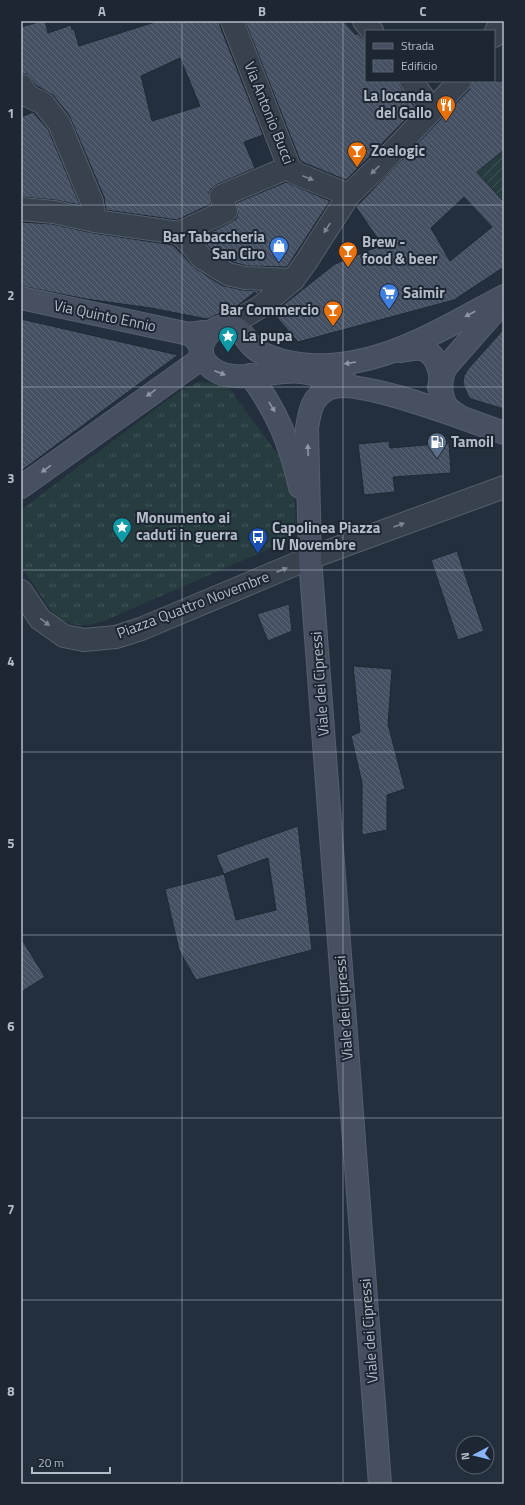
<svg xmlns="http://www.w3.org/2000/svg" width="525" height="1505" viewBox="0 0 525 1505" font-family="'Titillium Web',sans-serif">
<style>
.grass{fill:url(#grass-tufts)}
.garden{fill:url(#garden-furrows)}
.building{fill:url(#building-back-hatch);stroke:#1f2835;fill-rule:evenodd}
.lines{fill:none;stroke-linecap:round;stroke-linejoin:round}
.street-casing{stroke:#565f6c;stroke-width:24}
.secondary-casing{stroke:#565f6c;stroke-width:24}
.street{stroke:#38414e;stroke-width:22}
.secondary{stroke:#465061;stroke-width:22}
.oneway{fill:#7c8592}
.oneway2{fill:#8e96a5}
.grid{fill:none;stroke:#b4bcc9;stroke-width:1;stroke-opacity:0.55}
.labels{text-anchor:middle;stroke-width:4;stroke-linejoin:round;paint-order:stroke}
.poi-label{font-size:15px;font-weight:bold;fill:#b4bcc9;stroke:#1d2633;text-anchor:start}
.street-label{font-size:15px;fill:#b4bcc9;stroke:#1d2633}
.neatline{fill:none;stroke:#b4bcc9;stroke-width:1.5}
.grid-label{font-size:13px;text-anchor:middle;font-weight:bold;fill:#b4bcc9}
</style>
<defs>
<pattern id="grass-tufts" width="24" height="20" patternUnits="userSpaceOnUse"><rect width="24" height="20" fill="#263c3f"/><path d="M3 7l-1-3M5 7V3M7 7l1-3M15 17l-1-3M17 17v-4M19 17l1-3" fill="none" stroke="#435659"/></pattern>
<pattern id="garden-furrows" width="10" height="10" patternUnits="userSpaceOnUse"><rect width="10" height="10" fill="#263c3f"/><path d="M-1 1l2-2M0 10L10 0M9 11l2-2" fill="none" stroke="#435659"/></pattern>
<pattern id="building-back-hatch" width="6" height="6" patternUnits="userSpaceOnUse"><rect width="6" height="6" fill="#455162"/><path d="M-1 5l2 2M0 0l6 6M5-1l2 2" fill="none" stroke="#5d6877"/></pattern>
</defs>
<rect width="100%" height="100%" fill="#242f3e"/>
<!-- grass -->
<path class="grass" d="M 198,382 L 222,383 L 229,388 L 293,475 L 296,525 L 293,535 L 287,541 L 104,621 L 90,625 L 77,625 L 63,621 L 54,614 L 47,605 L 21,566 L 21,510 L 177,393 Z"/>
<!-- garden -->
<path class="garden" d="M 504,150 L 504,202 L 477,172 Z"/>
<!-- building -->
<g class="building">
<path d="M 42,21 L 45,21 L 48,33 L 71,25 L 72,30 L 74,29 L 79,46 L 158,21 L 220,21 L 220,26 L 263,135 L 244,142 L 255,168 L 216,185 L 211,189 L 209,193 L 211,204 L 177,220 L 106,210 L 104,197 L 69,115 L 53,95 L 37,86 L 27,74 L 21,73 L 21,27 ZM 180,58 L 200,106 L 152,121 L 141,76 Z"/>
<path d="M 245,21 L 343,21 L 356,35 L 357,33 L 366,42 L 366,81 L 399,81 L 401,88 L 416,109 L 346,180 L 302,162 L 300,160 Z"/>
<path d="M 472,81 L 504,81 L 504,150 L 477,172 L 504,202 L 504,267 L 454,300 L 298,342 L 273,313 L 335,264 L 382,245 L 356,207 L 469,90 ZM 464,197 L 492,227 L 450,261 L 431,228 Z"/>
<path d="M 33,112 L 48,129 L 80,205 L 55,200 L 21,197 L 21,117 Z"/>
<path d="M 286,182 L 330,201 L 287,267 L 247,266 L 233,262 L 210,248 L 201,237 L 231,222 L 236,219 L 238,213 L 236,203 Z"/>
<path d="M 21,222 L 52,224 L 93,233 L 173,245 L 195,268 L 221,285 L 242,290 L 260,291 L 256,294 L 255,292 L 237,306 L 207,319 L 151,308 L 86,299 L 21,286 Z"/>
<path d="M 21,319 L 178,355 L 21,471 Z"/>
<path d="M 504,329 L 504,409 L 471,399 L 468,396 L 463,383 L 464,376 L 468,369 Z"/>
<path d="M 389,441 L 390,448 L 449,443 L 451,473 L 393,477 L 395,492 L 364,495 L 358,444 Z"/>
<path d="M 457,551 L 484,631 L 458,640 L 431,560 Z"/>
<path d="M 289,604 L 292,631 L 268,641 L 257,614 Z"/>
<path d="M 353,666 L 392,669 L 388,724 L 405,789 L 387,795 L 387,830 L 362,835 L 362,783 L 351,736 L 360,732 Z"/>
<path d="M 298,826 L 312,950 L 196,980 L 179,950 L 165,889 L 224,874 L 216,855 ZM 268,858 L 276,910 L 236,920 L 224,874 Z"/>
<path d="M 21,938 L 45,977 L 21,992 Z"/>
</g>
<g class="lines">
<!-- street casing -->
<g class="street-casing">
<g id="street">
<path d="M 232,21 L 289,167 L 295,173 L 349,195"/>
<path d="M 364,21 L 372,31"/>
<path d="M 494,36 L 501,21"/>
<path d="M 411,81 L 432,109"/>
<path d="M 21,85 L 28,96 L 43,103 L 59,123 L 92,202 L 95,221 L 179,233 L 190,243 L 202,258 L 228,274 L 245,278 L 293,280"/>
<path d="M 21,209 L 54,212 L 95,221"/>
<path d="M 179,233 L 226,211 L 221,196 L 289,167"/>
<path d="M 225,326 L 243,317 L 260,307 L 293,280 L 306,262 L 349,195 L 381,164 L 460,81"/>
<path d="M 21,591 L 40,619 L 64,636 L 84,640 L 116,637 L 141,629 L 310,558 L 504,487"/>
</g>
</g>
<!-- secondary casing -->
<g class="secondary-casing">
<g id="secondary">
<path d="M 21,298 L 189,334 L 204,332"/>
<path d="M 400,351 C 408,350 418,347 425,350 C 437,356 443,375 439,387"/>
<path d="M 250,375 C 277,411 290,443 300,487"/>
<path d="M 349,385 C 334,380 318,374 302,372 C 273,368 225,390 205,361 C 195,346 209,327 225,326 C 240,325 244,338 253,347 C 260,354 273,358 283,361 C 364,380 436,332 504,296"/>
<path d="M 459,416 C 455,413 451,411 448,408 C 439,396 440,379 446,367 L 504,301"/>
<path d="M 21,487 L 198,361 L 202,351 L 196,339 L 189,334"/>
<path d="M 380,1484 L 310,558 L 307,428 C 310,411 311,398 328,389 C 355,375 472,422 504,433"/>
</g>
</g>
<!-- street -->
<use href="#street" class="street"/>
<!-- secondary -->
<use href="#secondary" class="secondary"/>
</g>
<!-- one-way arrows -->
<defs><path id="oneway-solid" d="M-6-.8H1V-3.2L6.5 0L1 3.2V.8H-6Z"/></defs>
<g class="oneway">
<use href="#oneway-solid" transform="translate(375 170) rotate(136)"/>
<use href="#oneway-solid" transform="translate(308 178) rotate(22)"/>
<use href="#oneway-solid" transform="translate(327 228) rotate(123)"/>
<use href="#oneway-solid" transform="translate(399 525) rotate(-20)"/>
<use href="#oneway-solid" transform="translate(282 570) rotate(-23)"/>
<use href="#oneway-solid" transform="translate(45 622) rotate(38)"/>
</g>
<g class="oneway2">
<use href="#oneway-solid" transform="translate(470 314) rotate(152)"/>
<use href="#oneway-solid" transform="translate(350 363) rotate(171)"/>
<use href="#oneway-solid" transform="translate(220 373) rotate(21)"/>
<use href="#oneway-solid" transform="translate(151 393) rotate(144)"/>
<use href="#oneway-solid" transform="translate(272 407) rotate(59)"/>
<use href="#oneway-solid" transform="translate(308 450) rotate(-92)"/>
<use href="#oneway-solid" transform="translate(46 469) rotate(144)"/>
</g>
<!-- grid -->
<path class="grid" d="M 182,21 L 182,1484M 343,21 L 343,1484M 21,205 L 504,205M 21,387 L 504,387M 21,570 L 504,570M 21,752 L 504,752M 21,935 L 504,935M 21,1118 L 504,1118M 21,1300 L 504,1300"/>
<!-- icons -->
<defs>
<g id="restaurant-pin" transform="scale(1)"><path d="M0 17L-7.5 6A9.5 9.5 0 1 1 7.5 6Z" fill="#e8710a" stroke="#1d2633"/><path d="M-5-6h1v4h1v-4h1v4h1v-4h1v5L-1.5 .5V6h-2V.5L-5-1ZM5-6V6H3V1.5H1.5Q1.5-4 5-6Z" fill="#fff"/></g>
<g id="bar-pin" transform="scale(1)"><path d="M0 17L-7.5 6A9.5 9.5 0 1 1 7.5 6Z" fill="#e8710a" stroke="#1d2633"/><path d="M-6-5H6L.8 .8V4.5H3.5V6h-7V4.5H-.8V.8Z" fill="#fff"/></g>
<g id="shop-pin" transform="scale(1)"><path d="M0 17L-7.5 6A9.5 9.5 0 1 1 7.5 6Z" fill="#3f7fe0" stroke="#1d2633"/><path d="M-5-2.5h2.3a2.7 3.5 0 0 1 5.4 0H5L5.5 6h-11ZM-1.5-2.5h3a1.5 2.3 0 0 0-3 0Z" fill="#fff"/></g>
<g id="supermarket-pin" transform="scale(1)"><path d="M0 17L-7.5 6A9.5 9.5 0 1 1 7.5 6Z" fill="#3f7fe0" stroke="#1d2633"/><path d="M-6-5.5h2.5l.6 2H6L4.5 2H-2.5L-4.4-4H-6ZM-1.5 3.2a1.3 1.3 0 1 0 .1 0ZM3 3.2a1.3 1.3 0 1 0 .1 0Z" fill="#fff"/></g>
<g id="sight-pin" transform="scale(1)"><path d="M0 17L-7.5 6A9.5 9.5 0 1 1 7.5 6Z" fill="#0f9aa8" stroke="#1d2633"/><path d="M0-6L1.8-2.2L6-1.7L2.9 1.2L3.7 5.4L0 3.3L-3.7 5.4L-2.9 1.2L-6-1.7L-1.8-2.2Z" fill="#fff"/></g>
<g id="fuel-pin" transform="scale(1)"><path d="M0 17L-7.5 6A9.5 9.5 0 1 1 7.5 6Z" fill="#5c6f8a" stroke="#1d2633"/><path d="M-5.5-6h7V0h2V4h1.3V-2.5L3-4.5l.8-.8L6-3V5H2.5V1h-1V6h-7ZM-4.2-4.7v3.2H.2V-4.7Z" fill="#fff"/></g>
<g id="bus-pin" transform="scale(1)"><path d="M0 17L-7.5 6A9.5 9.5 0 1 1 7.5 6Z" fill="#1a4fb4" stroke="#1d2633"/><path d="M-5-6H5V4H4V6H2V4H-2V6H-4V4H-5ZM-3.5-4V0h7V-4ZM-3.5 1.2v1.5H-2V1.2ZM2 1.2v1.5H3.5V1.2Z" fill="#fff"/></g>
</defs>
<g fill-rule="evenodd">
<use href="#restaurant-pin" x="446" y="105"/>
<use href="#bar-pin" x="357" y="151"/>
<use href="#shop-pin" x="279" y="246"/>
<use href="#bar-pin" x="348" y="251"/>
<use href="#supermarket-pin" x="389" y="293"/>
<use href="#bar-pin" x="333" y="310"/>
<use href="#sight-pin" x="228" y="336"/>
<use href="#fuel-pin" x="437" y="442"/>
<use href="#sight-pin" x="122" y="527"/>
<use href="#bus-pin" x="258" y="537"/>
</g>
<g class="labels">
<!-- poi labels -->
<g class="poi-label">
<text x="432" y="101" text-anchor="end">La locanda<tspan x="432" dy="17">del Gallo</tspan></text>
<text x="371" y="156">Zoelogic</text>
<text x="265" y="242" text-anchor="end">Bar Tabaccheria<tspan x="265" dy="17">San Ciro</tspan></text>
<text x="362" y="247">Brew -<tspan x="362" dy="17">food &amp; beer</tspan></text>
<text x="403" y="298">Saimir</text>
<text x="319" y="315" text-anchor="end">Bar Commercio</text>
<text x="242" y="341">La pupa</text>
<text x="451" y="447">Tamoil</text>
<text x="136" y="523">Monumento ai<tspan x="136" dy="17">caduti in guerra</tspan></text>
<text x="272" y="533">Capolinea Piazza<tspan x="272" dy="17">IV Novembre</tspan></text>
</g>
<!-- street labels -->
<g class="street-label">
<text transform="translate(269 113) rotate(68)" y="5">Via Antonio Bucci</text>
<text transform="translate(105 316) rotate(12)" y="5">Via Quinto Ennio</text>
<text transform="translate(193 605) rotate(-21)" y="5">Piazza Quattro Novembre</text>
<text transform="translate(320 684) rotate(-94)" y="5">Viale dei Cipressi</text>
<text transform="translate(344 1008) rotate(-94)" y="5">Viale dei Cipressi</text>
<text transform="translate(369 1331) rotate(-94)" y="5">Viale dei Cipressi</text>
</g>
</g>
<!-- border -->
<rect width="525" height="1505" fill="none" stroke="#1d2633" stroke-width="44"/>
<!-- legend -->
<rect x="365" y="30" width="130" height="52" fill="#1d2633" stroke="#59626f"/>
<rect x="373" y="43" width="20" height="6" fill="#465061" stroke="#59626f"/>
<text x="401" y="50" font-size="12" fill="#b4bcc9">Strada</text>
<rect x="373" y="60" width="20" height="12" fill="url(#building-back-hatch)" stroke="#59626f"/>
<text x="401" y="70" font-size="12" fill="#b4bcc9">Edificio</text>
<!-- north arrow -->
<g transform="translate(475 1455) rotate(263)"><circle r="19" fill="#1d2633" stroke="#59626f"/>
<path d="M0-3L7 15L0 10L-7 15Z" fill="#8ab4f8"/>
<text y="-6" font-size="11" font-weight="bold" text-anchor="middle" fill="#b4bcc9">N</text>
</g>
<!-- scale -->
<path d="M32 1467v6h78v-6" fill="none" stroke="#b4bcc9" stroke-width="2"/>
<text x="38" y="1467" font-size="12" fill="#b4bcc9" stroke="#1d2633" stroke-width="3" paint-order="stroke">20 m</text>
<rect x="22" y="22" width="481" height="1461" class="neatline"/>
<g class="grid-label">
<text x="102" y="16">A</text>
<text x="262" y="16">B</text>
<text x="423" y="16">C</text>
<text x="11" y="118">1</text>
<text x="11" y="300">2</text>
<text x="11" y="483">3</text>
<text x="11" y="666">4</text>
<text x="11" y="848">5</text>
<text x="11" y="1031">6</text>
<text x="11" y="1214">7</text>
<text x="11" y="1396">8</text>
</g>
</svg>
